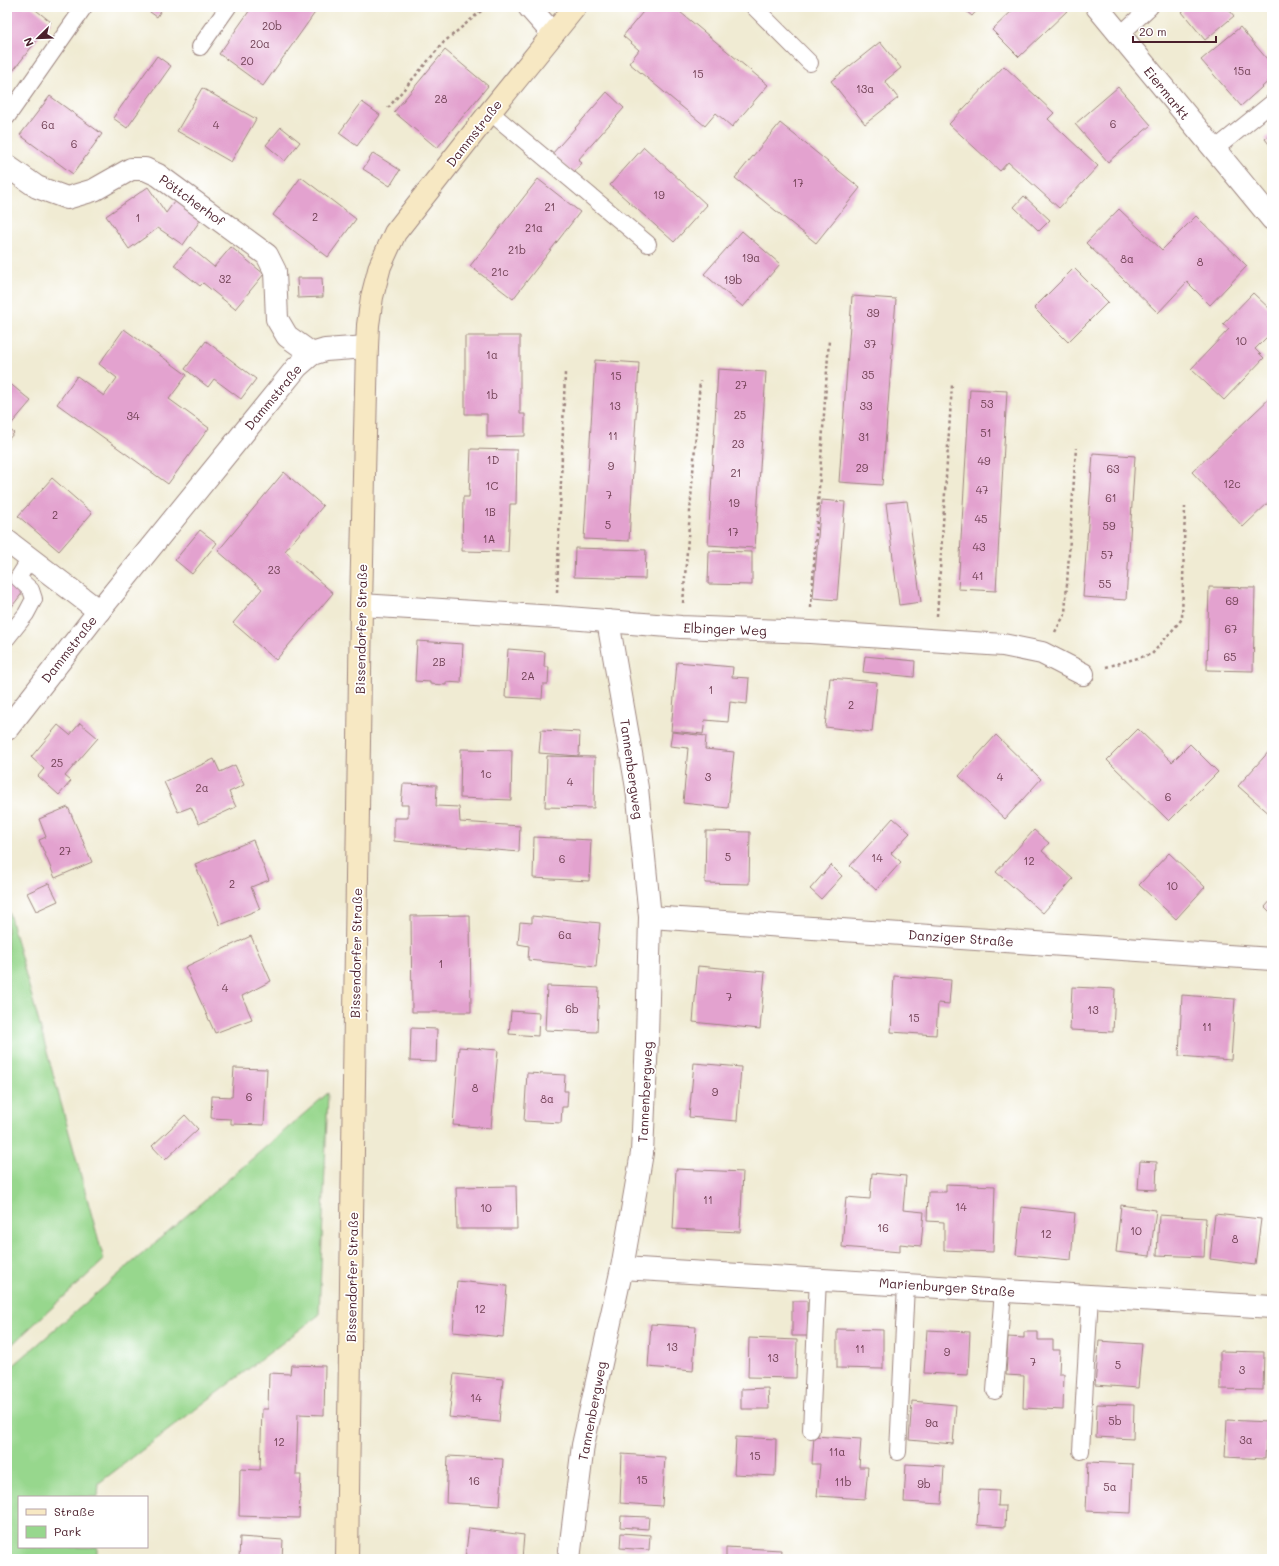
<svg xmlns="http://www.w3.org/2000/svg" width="1279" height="1566" viewBox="0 0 1279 1566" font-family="Mali,sans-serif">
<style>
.green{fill:#97d78d;stroke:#707b5c}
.building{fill:#e3a2cf}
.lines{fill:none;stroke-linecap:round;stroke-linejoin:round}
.lane-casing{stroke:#9d857f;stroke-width:18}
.street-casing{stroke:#9d857f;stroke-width:24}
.secondary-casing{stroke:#9d857f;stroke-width:24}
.path{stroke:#9d857f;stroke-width:2.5;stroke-dasharray:3 3;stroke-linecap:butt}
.lane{stroke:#fff;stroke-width:16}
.street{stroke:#fff;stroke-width:22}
.secondary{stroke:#f7e8c3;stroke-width:22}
.labels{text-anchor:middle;stroke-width:3.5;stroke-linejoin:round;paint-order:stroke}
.number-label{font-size:11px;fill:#704054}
.street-label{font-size:13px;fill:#4a1f2b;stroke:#fff}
</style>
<rect width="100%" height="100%" fill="#fff"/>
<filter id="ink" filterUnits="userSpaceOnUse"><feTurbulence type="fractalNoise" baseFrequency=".025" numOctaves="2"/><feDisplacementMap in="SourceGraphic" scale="8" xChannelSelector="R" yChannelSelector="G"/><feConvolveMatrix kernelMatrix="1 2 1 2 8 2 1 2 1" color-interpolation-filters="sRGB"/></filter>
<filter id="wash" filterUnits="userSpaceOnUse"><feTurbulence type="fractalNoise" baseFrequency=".012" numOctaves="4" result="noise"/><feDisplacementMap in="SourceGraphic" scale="16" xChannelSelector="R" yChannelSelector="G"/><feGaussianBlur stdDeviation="0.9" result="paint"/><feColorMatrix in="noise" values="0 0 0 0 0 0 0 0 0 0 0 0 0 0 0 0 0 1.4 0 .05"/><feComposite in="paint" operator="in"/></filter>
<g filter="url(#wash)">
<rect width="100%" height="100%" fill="#f0ebd3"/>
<!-- green -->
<g class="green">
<path d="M 7,906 L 104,1260 L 7,1349 Z"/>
<path d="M 328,1093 L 319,1315 L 99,1483 L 98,1497 L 19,1497 L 19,1547 L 97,1547 L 97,1559 L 7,1559 L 7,1371 Z"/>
</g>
<g id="blocks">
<!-- building -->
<g class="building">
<path d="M 7,7 L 32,7 L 51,22 L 9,76 L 7,74 Z"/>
<path d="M 143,7 L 163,7 L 157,17 Z"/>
<path d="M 252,7 L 319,7 L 263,86 L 219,54 Z"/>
<path d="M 647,7 L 674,7 L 768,85 L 732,127 L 716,113 L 705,126 L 629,63 L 639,50 L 623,36 Z"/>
<path d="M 961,7 L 980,7 L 972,16 Z"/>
<path d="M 1016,7 L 1067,7 L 1069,9 L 1019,57 L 992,30 Z"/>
<path d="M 1188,7 L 1227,7 L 1234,16 L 1205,40 L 1182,12 Z"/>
<path d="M 1240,27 L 1272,65 L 1272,78 L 1241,106 L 1201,60 Z"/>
<path d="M 880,42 L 901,68 L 885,81 L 898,98 L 865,124 L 831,81 Z"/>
<path d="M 445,50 L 488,86 L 437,148 L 394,112 Z"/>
<path d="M 157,56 L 171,66 L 127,128 L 113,118 Z"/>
<path d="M 1004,66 L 1054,113 L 1048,119 L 1098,166 L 1059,208 L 1008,162 L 1000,171 L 949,124 Z"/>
<path d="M 1118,87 L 1151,125 L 1108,162 L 1075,124 Z"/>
<path d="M 202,88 L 256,119 L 231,162 L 177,131 Z"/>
<path d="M 607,92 L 624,108 L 578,160 L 582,163 L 573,173 L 552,154 Z"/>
<path d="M 50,96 L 102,134 L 73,174 L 20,135 Z"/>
<path d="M 362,102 L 380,115 L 357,146 L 339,133 Z"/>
<path d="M 780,123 L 860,188 L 816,243 L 735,178 Z"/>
<path d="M 281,127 L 300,142 L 285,161 L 266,145 Z"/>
<path d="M 1272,133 L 1272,148 L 1265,139 Z"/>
<path d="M 644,147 L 707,205 L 674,242 L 610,185 Z"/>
<path d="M 373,153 L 400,170 L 390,186 L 363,169 Z"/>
<path d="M 301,177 L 356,219 L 328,257 L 273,215 Z"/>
<path d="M 538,179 L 580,212 L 513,299 L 470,266 Z"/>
<path d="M 148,187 L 166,213 L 177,198 L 204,215 L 183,245 L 158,228 L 129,249 L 106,216 Z"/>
<path d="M 1024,196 L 1050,220 L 1039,231 L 1014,207 Z"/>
<path d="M 1119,209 L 1162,250 L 1196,216 L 1247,266 L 1210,305 L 1187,282 L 1158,313 L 1086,243 Z"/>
<path d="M 742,231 L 780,264 L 743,307 L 704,274 Z"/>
<path d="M 190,247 L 214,267 L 231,247 L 264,274 L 235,309 L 203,283 L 200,286 L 174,265 Z"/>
<path d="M 1074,268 L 1108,302 L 1068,342 L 1034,308 Z"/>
<path d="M 297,278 L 322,278 L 323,297 L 298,298 Z"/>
<path d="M 1253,293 L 1272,311 L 1272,332 L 1255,349 L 1264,358 L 1224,400 L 1191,369 L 1229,329 L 1223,324 Z"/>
<path d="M 852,296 L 896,299 L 882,485 L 839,482 Z"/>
<path d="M 124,329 L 187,375 L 169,399 L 209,428 L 168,484 L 57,404 L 77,376 L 104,396 L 117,378 L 99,364 Z"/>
<path d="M 465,336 L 520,336 L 520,414 L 525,414 L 525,436 L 487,437 L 487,414 L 465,414 Z"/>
<path d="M 206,341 L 256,379 L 241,399 L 214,379 L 208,387 L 185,369 Z"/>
<path d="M 595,360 L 639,363 L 629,541 L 584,539 Z"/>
<path d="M 718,369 L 766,372 L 755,548 L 708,545 Z"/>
<path d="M 7,381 L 31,401 L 8,428 L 14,433 L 7,441 Z"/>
<path d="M 970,389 L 1007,391 L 996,591 L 958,589 Z"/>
<path d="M 1272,396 L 1272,499 L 1243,527 L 1192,472 Z"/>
<path d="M 471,449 L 517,450 L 516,504 L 510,504 L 508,552 L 462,551 L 463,497 L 469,497 Z"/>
<path d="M 1093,453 L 1135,456 L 1126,600 L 1083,597 Z"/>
<path d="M 284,472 L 323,506 L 285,551 L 333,593 L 276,660 L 233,623 L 262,589 L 218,551 Z"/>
<path d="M 52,478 L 92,513 L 59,551 L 18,516 Z"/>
<path d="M 821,500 L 845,502 L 837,600 L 813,598 Z"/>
<path d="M 907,501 L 921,602 L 899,605 L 886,503 Z"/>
<path d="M 200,530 L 217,543 L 192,574 L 175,560 Z"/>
<path d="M 575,548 L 646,550 L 645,579 L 574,577 Z"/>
<path d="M 709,551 L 752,552 L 752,585 L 708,584 Z"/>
<path d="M 7,579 L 23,592 L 7,613 Z"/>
<path d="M 1209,587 L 1255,588 L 1253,671 L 1207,670 Z"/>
<path d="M 417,641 L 463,644 L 461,683 L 446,682 L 446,685 L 430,684 L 430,682 L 415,681 Z"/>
<path d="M 508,649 L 545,652 L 544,667 L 549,667 L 548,684 L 543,684 L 542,699 L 505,697 Z"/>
<path d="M 865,656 L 915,661 L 914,677 L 863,672 Z"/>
<path d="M 677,662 L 733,667 L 732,677 L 749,678 L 747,704 L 730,702 L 728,722 L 705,720 L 703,734 L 671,731 Z"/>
<path d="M 830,678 L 877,682 L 872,732 L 825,727 Z"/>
<path d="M 80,723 L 98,738 L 65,776 L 71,781 L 59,795 L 38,776 L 44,769 L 31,757 L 58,725 L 70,735 Z"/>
<path d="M 1138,729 L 1172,762 L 1190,744 L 1218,772 L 1169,821 L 1107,760 Z"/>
<path d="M 541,730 L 580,732 L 579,756 L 539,753 Z"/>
<path d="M 672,732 L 706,736 L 705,749 L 734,752 L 728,808 L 683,803 L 688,748 L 670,746 Z"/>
<path d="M 996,735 L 1041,779 L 1005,819 L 959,776 Z"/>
<path d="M 1272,748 L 1272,816 L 1238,786 Z"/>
<path d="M 461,749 L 512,750 L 511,800 L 460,798 Z"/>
<path d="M 547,756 L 595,757 L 594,808 L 545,807 Z"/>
<path d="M 214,759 L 220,772 L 235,765 L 244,785 L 229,792 L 236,807 L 199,824 L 191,807 L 178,812 L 164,782 Z"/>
<path d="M 403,784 L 437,785 L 436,806 L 459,807 L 460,822 L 520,826 L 519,852 L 394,841 L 394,818 L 408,818 L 408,805 L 401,805 Z"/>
<path d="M 68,807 L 92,862 L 55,878 L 39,840 L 46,837 L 39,819 Z"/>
<path d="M 893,818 L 910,833 L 891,853 L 901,862 L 876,890 L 850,866 Z"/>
<path d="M 1034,830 L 1049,843 L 1042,851 L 1073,879 L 1043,913 L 996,872 Z"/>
<path d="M 706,831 L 750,832 L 749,884 L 705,883 Z"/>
<path d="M 534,837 L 591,840 L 589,881 L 533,878 Z"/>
<path d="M 253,840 L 269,880 L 251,887 L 260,909 L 220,925 L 195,864 Z"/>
<path d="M 1169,853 L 1205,887 L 1176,919 L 1139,885 Z"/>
<path d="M 831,865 L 842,876 L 821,899 L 810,889 Z"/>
<path d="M 49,883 L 58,901 L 36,911 L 27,893 Z"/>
<path d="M 1272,899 L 1272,914 L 1265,907 Z"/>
<path d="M 470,915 L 471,1012 L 412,1012 L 411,916 Z"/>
<path d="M 532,916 L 600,923 L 596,967 L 528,960 L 529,946 L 518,944 L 520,922 L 532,923 Z"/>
<path d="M 251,936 L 271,981 L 242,996 L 252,1019 L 215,1033 L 185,967 Z"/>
<path d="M 698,966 L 765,972 L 760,1029 L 693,1022 Z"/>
<path d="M 894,976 L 951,980 L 949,1004 L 938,1003 L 936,1035 L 891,1032 Z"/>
<path d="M 547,986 L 599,988 L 597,1032 L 545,1030 Z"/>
<path d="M 1072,987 L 1115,989 L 1113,1032 L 1070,1030 Z"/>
<path d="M 1182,995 L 1235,999 L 1231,1060 L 1179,1056 Z"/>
<path d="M 511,1011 L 539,1013 L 538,1036 L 509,1034 Z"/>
<path d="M 411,1028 L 437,1029 L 436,1062 L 410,1061 Z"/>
<path d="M 459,1047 L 498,1050 L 491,1128 L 453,1125 Z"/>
<path d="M 694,1063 L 741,1067 L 737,1121 L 689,1117 Z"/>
<path d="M 234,1068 L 267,1069 L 264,1125 L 231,1124 L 231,1119 L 211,1118 L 212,1096 L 232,1097 Z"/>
<path d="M 527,1073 L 565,1075 L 564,1091 L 568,1091 L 567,1107 L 562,1107 L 561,1123 L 524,1121 Z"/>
<path d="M 185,1115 L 198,1129 L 165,1160 L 152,1146 Z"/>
<path d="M 1140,1161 L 1157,1162 L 1156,1190 L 1138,1189 Z"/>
<path d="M 676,1169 L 743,1172 L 740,1232 L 673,1229 Z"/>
<path d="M 872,1173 L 906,1176 L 903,1210 L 924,1212 L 921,1246 L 900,1244 L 900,1252 L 842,1247 L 846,1197 L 870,1199 Z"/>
<path d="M 946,1184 L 995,1186 L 993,1252 L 944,1250 L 944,1222 L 927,1221 L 928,1192 L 946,1192 Z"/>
<path d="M 516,1186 L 517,1229 L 457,1229 L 456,1187 Z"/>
<path d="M 1121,1205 L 1156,1210 L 1150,1256 L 1116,1252 Z"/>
<path d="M 1021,1207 L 1075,1213 L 1071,1260 L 1016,1255 Z"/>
<path d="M 1215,1214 L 1261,1219 L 1255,1265 L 1210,1259 Z"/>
<path d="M 1159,1215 L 1206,1218 L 1204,1257 L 1157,1255 Z"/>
<path d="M 457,1281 L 507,1286 L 503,1337 L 453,1332 Z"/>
<path d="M 792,1301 L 807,1301 L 808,1336 L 792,1336 Z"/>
<path d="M 651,1324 L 696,1327 L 693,1371 L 648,1367 Z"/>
<path d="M 837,1329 L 883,1330 L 883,1369 L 837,1368 Z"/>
<path d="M 927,1330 L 970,1332 L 968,1375 L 924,1373 Z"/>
<path d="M 1024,1332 L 1038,1332 L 1038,1340 L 1053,1340 L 1053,1350 L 1060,1350 L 1059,1374 L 1064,1374 L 1063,1410 L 1023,1408 L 1024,1376 L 1006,1375 L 1008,1337 L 1024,1338 Z"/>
<path d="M 749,1338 L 797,1340 L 796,1378 L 748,1377 Z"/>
<path d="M 1099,1341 L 1142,1344 L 1138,1388 L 1095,1385 Z"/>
<path d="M 1220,1351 L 1264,1352 L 1263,1390 L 1220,1389 Z"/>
<path d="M 291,1365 L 325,1366 L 324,1415 L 298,1414 L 296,1475 L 301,1475 L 299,1518 L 239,1516 L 240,1469 L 260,1470 L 262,1409 L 268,1409 L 269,1373 L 290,1374 Z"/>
<path d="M 454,1374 L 503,1379 L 499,1422 L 449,1417 Z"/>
<path d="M 768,1388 L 769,1409 L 741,1409 L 741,1389 Z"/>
<path d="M 912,1401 L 956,1405 L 953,1444 L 909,1440 Z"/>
<path d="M 1097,1404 L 1134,1405 L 1133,1439 L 1096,1437 Z"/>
<path d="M 1227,1420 L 1267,1422 L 1265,1459 L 1225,1457 Z"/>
<path d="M 814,1436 L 861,1439 L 859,1467 L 868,1467 L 865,1499 L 817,1496 L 820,1464 L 812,1464 Z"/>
<path d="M 736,1437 L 776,1439 L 775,1476 L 734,1474 Z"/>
<path d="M 622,1454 L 665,1457 L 662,1506 L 620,1503 Z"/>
<path d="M 448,1456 L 503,1459 L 500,1506 L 446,1503 Z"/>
<path d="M 1088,1462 L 1133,1464 L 1131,1513 L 1086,1511 Z"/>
<path d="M 906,1464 L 944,1466 L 942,1504 L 904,1502 Z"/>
<path d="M 979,1490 L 999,1491 L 998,1506 L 1006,1506 L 1005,1527 L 977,1525 Z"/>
<path d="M 621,1516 L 649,1517 L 648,1529 L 620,1527 Z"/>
<path d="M 469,1528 L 524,1535 L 522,1559 L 465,1559 Z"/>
<path d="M 621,1533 L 650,1535 L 649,1550 L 620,1548 Z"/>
<path d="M 240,1537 L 283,1540 L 282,1559 L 239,1559 Z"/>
<path d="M 726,1547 L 781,1550 L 780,1559 L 726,1559 Z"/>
</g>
</g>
</g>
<g filter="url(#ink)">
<use href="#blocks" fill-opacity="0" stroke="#9d857f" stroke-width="1"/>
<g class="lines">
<!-- lane casing -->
<g class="lane-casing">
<g id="lane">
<path d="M 754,7 L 810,63"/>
<path d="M 1120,35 L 1150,7"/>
<path d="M 200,47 L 228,7"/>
<path d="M 490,112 L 648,244"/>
<path d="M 7,117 L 84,7"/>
<path d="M 1214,150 L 1272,103"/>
<path d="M 7,638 L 26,614 L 34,599 L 31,590 L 18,578 L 30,559"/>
<path d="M 995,1391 L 1003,1291"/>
<path d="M 811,1430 L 818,1279"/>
<path d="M 1081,1451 L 1090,1296"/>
<path d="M 898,1452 L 906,1285"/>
</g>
</g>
<!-- street casing -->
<g class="street-casing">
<g id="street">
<path d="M 529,7 L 553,34"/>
<path d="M 1097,7 L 1272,219"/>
<path d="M 7,166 L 37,187 L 67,198 L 94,190 L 131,169 L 145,169 L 158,175 L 267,255 L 275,271 L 277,319 L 287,336 L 312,354"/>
<path d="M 7,541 L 99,611"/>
<path d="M 361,605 L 556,617 L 681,627 L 810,632 L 1003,645 L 1042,653 L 1083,674"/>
<path d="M 7,729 L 99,611 L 297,367 L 312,354 L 325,350 L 367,347"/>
<path d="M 650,917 L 1272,959"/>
<path d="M 622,1268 L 1272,1307"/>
<path d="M 569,1559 L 583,1445 L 622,1268 L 642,1153 L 647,1039 L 650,917 L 637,788 L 608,621"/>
</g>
</g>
<!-- secondary casing -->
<g class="secondary-casing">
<path id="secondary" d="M 347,1559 L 361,605 L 367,347 L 368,325 L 372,297 L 380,266 L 395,233 L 490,112 L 575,7"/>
</g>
<!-- path -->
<g class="path">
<path d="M 388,108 L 444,42 L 486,7"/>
<path d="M 557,592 L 565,373"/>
<path d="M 683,603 L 700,381"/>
<path d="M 811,608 L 829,340"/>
<path d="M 937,616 L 952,385"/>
<path d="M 1055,632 L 1065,614 L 1076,448"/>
<path d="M 1106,667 L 1152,654 L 1182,619 L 1185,507"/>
</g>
<!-- lane -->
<use href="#lane" class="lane"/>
<!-- street -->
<use href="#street" class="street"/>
<!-- secondary -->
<use href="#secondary" class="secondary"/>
</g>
</g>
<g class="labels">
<!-- number labels -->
<g class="number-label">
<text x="272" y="30">20b</text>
<text x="260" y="48">20a</text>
<text x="247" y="65">20</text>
<text x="1242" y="75">15a</text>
<text x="698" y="78">15</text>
<text x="865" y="93">13a</text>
<text x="441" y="103">28</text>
<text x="1113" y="128">6</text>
<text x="48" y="129">6a</text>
<text x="216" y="129">4</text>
<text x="74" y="148">6</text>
<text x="798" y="187">17</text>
<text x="659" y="199">19</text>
<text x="550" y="211">21</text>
<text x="315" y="221">2</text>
<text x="138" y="222">1</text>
<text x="534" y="232">21a</text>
<text x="517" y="254">21b</text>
<text x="751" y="262">19a</text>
<text x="1127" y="263">8a</text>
<text x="1200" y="266">8</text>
<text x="500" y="276">21c</text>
<text x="225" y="283">32</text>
<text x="733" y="284">19b</text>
<text x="873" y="317">39</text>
<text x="1241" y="345">10</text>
<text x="870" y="348">37</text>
<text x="492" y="359">1a</text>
<text x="868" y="379">35</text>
<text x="616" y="380">15</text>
<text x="741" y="389">27</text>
<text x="492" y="399">1b</text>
<text x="987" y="408">53</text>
<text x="615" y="410">13</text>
<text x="866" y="410">33</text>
<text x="740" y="419">25</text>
<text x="133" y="420">34</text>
<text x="986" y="437">51</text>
<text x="613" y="440">11</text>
<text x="864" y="441">31</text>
<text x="738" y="448">23</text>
<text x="493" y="464">1D</text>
<text x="984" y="465">49</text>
<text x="611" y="470">9</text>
<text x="862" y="472">29</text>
<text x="1113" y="473">63</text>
<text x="736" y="477">21</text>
<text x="1232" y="488">12c</text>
<text x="492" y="490">1C</text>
<text x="982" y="494">47</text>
<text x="609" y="499">7</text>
<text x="1111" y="502">61</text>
<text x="734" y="507">19</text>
<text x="490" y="516">1B</text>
<text x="55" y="519">2</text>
<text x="981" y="523">45</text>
<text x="608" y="529">5</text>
<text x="1109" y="530">59</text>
<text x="733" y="536">17</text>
<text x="489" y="543">1A</text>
<text x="979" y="551">43</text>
<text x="1107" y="559">57</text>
<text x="274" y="574">23</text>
<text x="978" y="580">41</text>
<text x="1105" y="588">55</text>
<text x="1232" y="605">69</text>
<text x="1231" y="633">67</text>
<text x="1230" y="661">65</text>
<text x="439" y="666">2B</text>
<text x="528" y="680">2A</text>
<text x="711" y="694">1</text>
<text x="851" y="709">2</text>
<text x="57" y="767">25</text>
<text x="486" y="778">1c</text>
<text x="708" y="781">3</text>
<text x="1000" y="781">4</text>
<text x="570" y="786">4</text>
<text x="202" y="792">2a</text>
<text x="1168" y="801">6</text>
<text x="65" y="855">27</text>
<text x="728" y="861">5</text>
<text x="877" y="862">14</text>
<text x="562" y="863">6</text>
<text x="1029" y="865">12</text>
<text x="232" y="888">2</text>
<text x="1172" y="890">10</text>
<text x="565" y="939">6a</text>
<text x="441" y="968">1</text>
<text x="225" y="992">4</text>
<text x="729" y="1001">7</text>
<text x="572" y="1013">6b</text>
<text x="1093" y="1014">13</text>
<text x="914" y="1022">15</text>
<text x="1207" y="1031">11</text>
<text x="475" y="1092">8</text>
<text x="715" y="1096">9</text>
<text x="249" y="1101">6</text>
<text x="547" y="1103">8a</text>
<text x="708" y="1204">11</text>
<text x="961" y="1211">14</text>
<text x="486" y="1212">10</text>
<text x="883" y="1232">16</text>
<text x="1136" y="1235">10</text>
<text x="1046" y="1238">12</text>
<text x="1235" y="1243">8</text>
<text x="480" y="1313">12</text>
<text x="672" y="1351">13</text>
<text x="860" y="1353">11</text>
<text x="947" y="1356">9</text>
<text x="773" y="1362">13</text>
<text x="1033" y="1366">7</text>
<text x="1118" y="1369">5</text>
<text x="1242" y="1374">3</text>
<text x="476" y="1402">14</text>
<text x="1115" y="1425">5b</text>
<text x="932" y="1427">9a</text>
<text x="1246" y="1444">3a</text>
<text x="279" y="1446">12</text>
<text x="837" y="1456">11a</text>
<text x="755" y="1460">15</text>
<text x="642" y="1484">15</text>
<text x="474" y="1485">16</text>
<text x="843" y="1486">11b</text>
<text x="924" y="1488">9b</text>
<text x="1110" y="1491">5a</text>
</g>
<!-- street labels -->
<g class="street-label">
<text transform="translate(1167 93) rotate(51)" y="5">Eiermarkt</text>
<text transform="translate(474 133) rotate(-52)" y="5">Dammstraße</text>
<text transform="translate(192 200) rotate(36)" y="5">Pöttcherhof</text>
<text transform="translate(273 397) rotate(-50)" y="5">Dammstraße</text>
<text transform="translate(361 629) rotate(-89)" y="5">Bissendorfer Straße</text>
<text transform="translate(725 629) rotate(2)" y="5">Elbinger Weg</text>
<text transform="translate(69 649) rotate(-52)" y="5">Dammstraße</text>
<text transform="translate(632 769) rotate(82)" y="5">Tannenbergweg</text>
<text transform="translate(961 938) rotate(4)" y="5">Danziger Straße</text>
<text transform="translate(356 953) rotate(-89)" y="5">Bissendorfer Straße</text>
<text transform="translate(645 1092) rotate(-87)" y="5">Tannenbergweg</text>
<text transform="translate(352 1277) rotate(-89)" y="5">Bissendorfer Straße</text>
<text transform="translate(947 1287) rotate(4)" y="5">Marienburger Straße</text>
<text transform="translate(592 1411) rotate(-79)" y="5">Tannenbergweg</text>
</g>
</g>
<!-- margin -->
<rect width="1279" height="1566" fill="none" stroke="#fff" stroke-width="24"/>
<!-- legend -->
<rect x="18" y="1496" width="130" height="52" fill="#ffffff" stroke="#b7a5aa"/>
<rect x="26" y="1509" width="20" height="6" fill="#f7e8c3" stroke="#b7a5aa"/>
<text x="54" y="1516" font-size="12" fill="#4a1f2b">Straße</text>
<rect x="26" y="1526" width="20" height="12" fill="#97d78d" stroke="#b7a5aa"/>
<text x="54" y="1536" font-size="12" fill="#4a1f2b">Park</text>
<!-- north arrow -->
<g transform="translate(38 38) rotate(247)" stroke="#ffffff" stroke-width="3" paint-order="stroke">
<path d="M0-3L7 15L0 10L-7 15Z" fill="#4a1f2b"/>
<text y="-6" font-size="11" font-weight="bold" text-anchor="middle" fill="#4a1f2b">N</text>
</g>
<!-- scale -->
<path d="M1133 36v6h83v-6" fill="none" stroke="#4a1f2b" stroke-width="2"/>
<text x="1139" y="36" font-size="12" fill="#4a1f2b" stroke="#ffffff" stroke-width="3" paint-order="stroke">20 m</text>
</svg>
